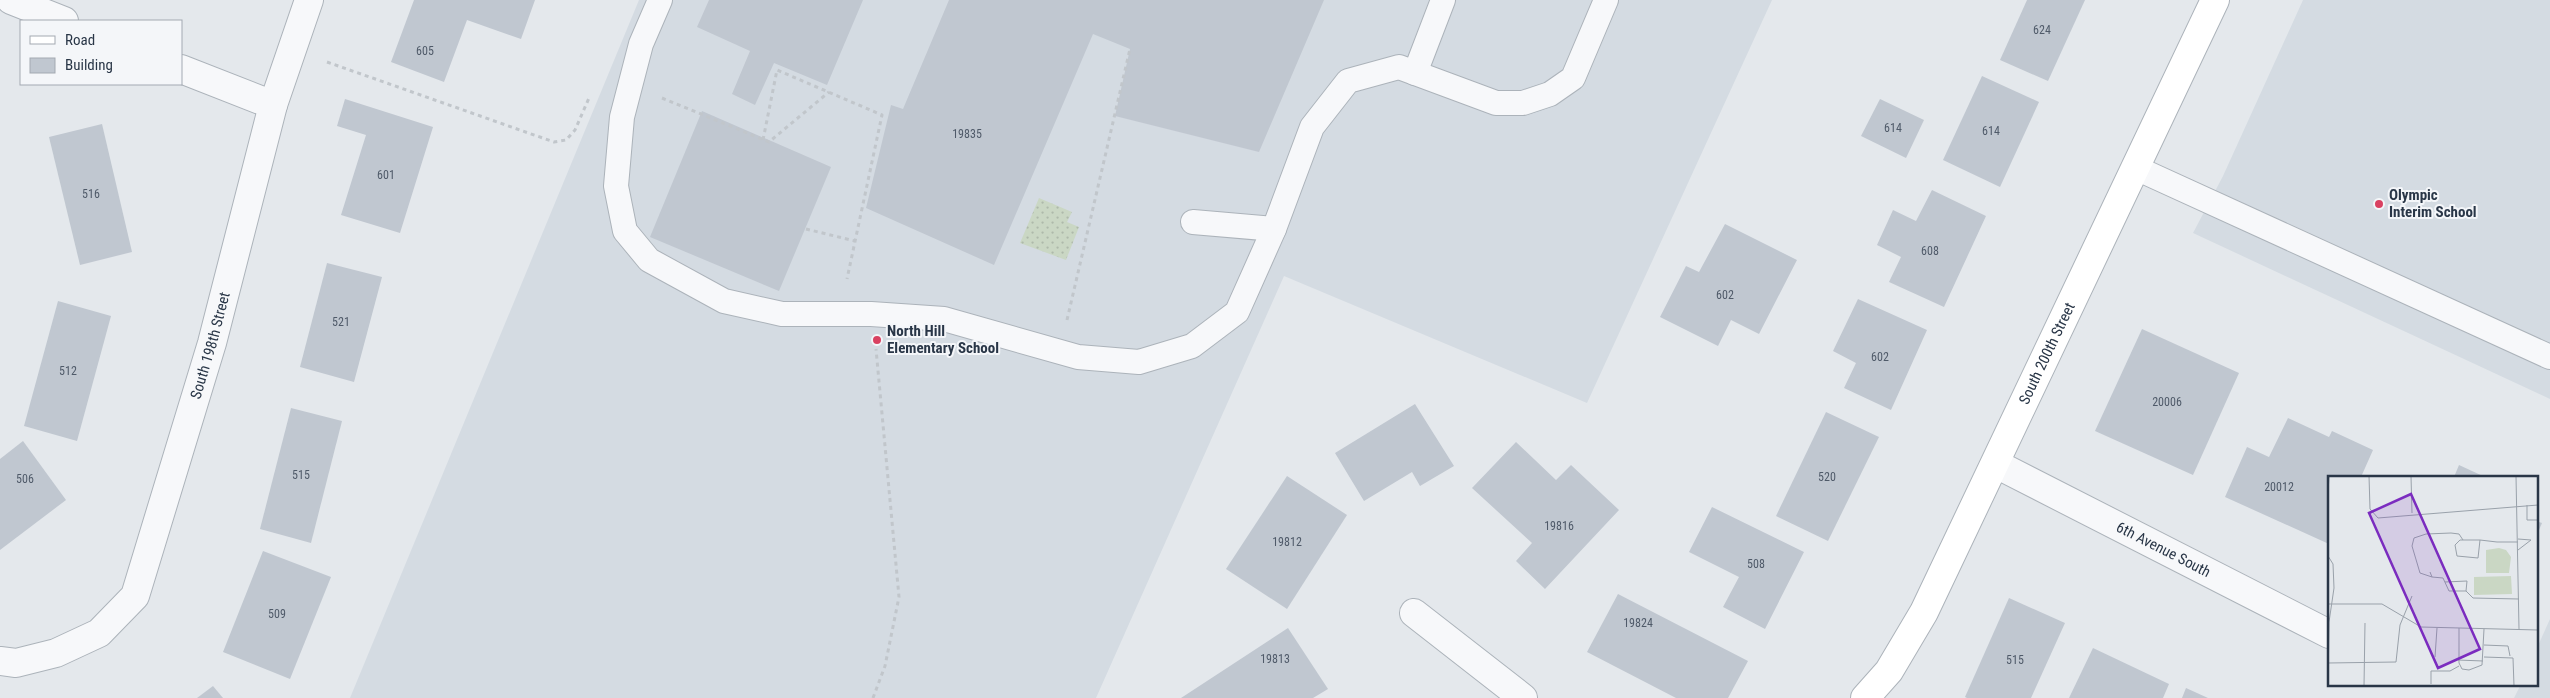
<svg xmlns="http://www.w3.org/2000/svg" width="2550" height="698" viewBox="0 0 2550 698" font-family="'Roboto Condensed',sans-serif">
<style>
.built{fill:#d4dbe2}
.grass{fill:url(#grass-dots)}
.building{fill:#c0c7d0}
.lines{fill:none;stroke-linecap:round;stroke-linejoin:round}
.lane-casing{stroke:#acb3ba;stroke-width:26}
.street-casing{stroke:#acb3ba;stroke-width:30}
.secondary-casing{stroke:#acb3ba;stroke-width:30}
.path{stroke:#c1c6cb;stroke-width:3;stroke-dasharray:4 4;stroke-linecap:butt}
.lane{stroke:#f7f8fa;stroke-width:24}
.street{stroke:#f7f8fa;stroke-width:28}
.secondary{stroke:#fff;stroke-width:28}
.poi-dot{fill:#d94161;stroke:#f4f6f9;stroke-width:2}
.labels{text-anchor:middle;stroke-width:4;stroke-linejoin:round;paint-order:stroke}
.number-label{font-size:12px;fill:#4f5a69}
.poi-label{font-size:15px;font-weight:bold;fill:#293647;stroke:#f4f6f9;text-anchor:start}
.street-label{font-size:15px;fill:#293647;stroke:#f4f6f9}
.inset-road{fill:none;stroke:#99a1aa;stroke-width:1}
.view{fill:#7b2cbf;fill-opacity:0.15;stroke:#7b2cbf;stroke-width:2.5}
.inset-edge{fill:none;stroke:#293647;stroke-width:2.5}
</style>
<defs>
<pattern id="grass-dots" width="8" height="8" patternUnits="userSpaceOnUse" patternTransform="scale(1.25)"><rect width="8" height="8" fill="#cad7c4"/><path d="M2 2h.1M6 6h.1" fill="none" stroke="#aeb9aa" stroke-width="1.8" stroke-linecap="round"/></pattern>
</defs>
<rect width="100%" height="100%" fill="#e4e8ec"/>
<!-- built -->
<g class="built">
<path d="M 639,0 L 1772,0 L 1587,403 L 1284,276 L 1096,698 L 350,698 Z"/>
<path d="M 2303,0 L 2550,0 L 2550,399 L 2193,233 L 2223,176 Z"/>
<path d="M 2550,619 L 2550,698 L 2514,698 L 2521,684 L 2536,684 L 2536,650 Z"/>
</g>
<!-- grass -->
<path class="grass" d="M 1039,198 L 1072,212 L 1067,222 L 1079,227 L 1066,260 L 1020,243 Z"/>
<!-- building -->
<g class="building">
<path d="M 414,0 L 535,0 L 521,39 L 467,20 L 444,82 L 391,62 Z"/>
<path d="M 709,0 L 863,0 L 827,85 L 774,63 L 755,105 L 732,94 L 750,51 L 697,27 Z"/>
<path d="M 949,0 L 1324,0 L 1259,152 L 1115,116 L 1130,49 L 1093,34 L 994,265 L 866,208 L 891,105 L 903,109 Z"/>
<path d="M 2027,0 L 2085,0 L 2048,81 L 2000,60 Z"/>
<path d="M 1982,76 L 2039,102 L 2000,187 L 1943,160 Z"/>
<path d="M 345,99 L 433,127 L 400,233 L 341,215 L 366,135 L 337,126 Z"/>
<path d="M 1880,99 L 1924,120 L 1906,158 L 1861,136 Z"/>
<path d="M 702,111 L 831,167 L 779,291 L 650,237 Z"/>
<path d="M 102,124 L 132,252 L 80,265 L 49,137 Z"/>
<path d="M 1932,190 L 1986,216 L 1944,307 L 1889,282 L 1901,257 L 1877,245 L 1893,210 L 1916,221 Z"/>
<path d="M 1725,224 L 1797,260 L 1759,334 L 1731,320 L 1718,346 L 1660,317 L 1686,266 L 1699,272 Z"/>
<path d="M 327,263 L 382,277 L 354,382 L 300,367 Z"/>
<path d="M 1858,299 L 1927,330 L 1891,410 L 1844,388 L 1856,363 L 1833,351 Z"/>
<path d="M 58,301 L 111,316 L 77,441 L 24,426 Z"/>
<path d="M 2142,329 L 2239,373 L 2193,475 L 2095,431 Z"/>
<path d="M 1415,404 L 1454,466 L 1420,486 L 1412,472 L 1364,501 L 1335,453 Z"/>
<path d="M 291,408 L 342,421 L 311,543 L 260,529 Z"/>
<path d="M 1826,412 L 1879,437 L 1828,541 L 1776,516 Z"/>
<path d="M 2288,418 L 2329,437 L 2332,431 L 2373,450 L 2361,477 L 2329,477 L 2329,544 L 2225,497 L 2247,447 L 2269,457 Z"/>
<path d="M 23,441 L 66,500 L 0,550 L 0,459 Z"/>
<path d="M 1516,442 L 1556,480 L 1571,465 L 1619,510 L 1545,589 L 1516,561 L 1532,543 L 1472,488 Z"/>
<path d="M 2459,465 L 2485,477 L 2454,477 Z"/>
<path d="M 1287,476 L 1347,515 L 1287,609 L 1226,569 Z"/>
<path d="M 1712,507 L 1804,552 L 1765,629 L 1723,607 L 1739,577 L 1689,552 Z"/>
<path d="M 2536,521 L 2542,523 L 2536,537 Z"/>
<path d="M 263,551 L 331,577 L 290,679 L 223,652 Z"/>
<path d="M 1618,594 L 1748,661 L 1728,698 L 1676,698 L 1587,652 Z"/>
<path d="M 2009,598 L 2065,623 L 2031,698 L 1967,698 L 1965,697 Z"/>
<path d="M 1288,628 L 1328,689 L 1313,698 L 1181,698 Z"/>
<path d="M 2093,648 L 2169,684 L 2163,698 L 2069,698 Z"/>
<path d="M 213,686 L 223,698 L 197,698 Z"/>
<path d="M 2186,688 L 2208,698 L 2182,698 Z"/>
</g>
<g class="lines">
<!-- lane casing -->
<g class="lane-casing">
<g id="lane">
<path d="M 660,0 L 641,44 L 622,117 L 616,186 L 625,231 L 649,260 L 724,301 L 782,314 L 871,314 L 944,319 L 1078,357 L 1139,362 L 1192,346 L 1237,312 L 1274,229"/>
<path d="M 1415,73 L 1443,0"/>
<path d="M 2136,168 L 2550,357"/>
<path d="M 1193,222 L 1274,229 L 1312,127 L 1348,81 L 1399,67 L 1496,103 L 1523,103 L 1550,94 L 1573,78 L 1606,0"/>
</g>
</g>
<!-- street casing -->
<g class="street-casing">
<g id="street">
<path d="M 11,0 L 64,21"/>
<path d="M 181,69 L 273,105"/>
<path id="s1" d="M 1996,464 L 2329,634"/>
<path d="M 1414,613 L 1523,698"/>
<path id="s2" d="M 0,661 L 16,663 L 56,653 L 99,633 L 135,596 L 212,343 L 273,105 L 309,0"/>
</g>
</g>
<!-- secondary casing -->
<g class="secondary-casing">
<g id="secondary">
<path id="s3" d="M 1865,698 L 1889,671 L 1924,612 L 2215,0"/>
</g>
</g>
<!-- path -->
<g class="path">
<path d="M 327,62 L 554,142 L 566,140 L 575,130 L 589,98"/>
<path d="M 662,98 L 769,142 L 829,92"/>
<path d="M 763,140 L 777,70 L 882,115 L 847,279"/>
<path d="M 806,229 L 855,241"/>
<path d="M 1067,320 L 1130,49"/>
<path d="M 873,698 L 885,666 L 899,597 L 876,349"/>
</g>
<!-- lane -->
<use href="#lane" class="lane"/>
<!-- street -->
<use href="#street" class="street"/>
<!-- secondary -->
<use href="#secondary" class="secondary"/>
</g>
<!-- markers -->
<g class="poi-dot">
<circle cx="2379" cy="204" r="5"/>
<circle cx="877" cy="340" r="5"/>
</g>
<g class="labels">
<!-- number labels -->
<g class="number-label">
<text x="2042" y="34">624</text>
<text x="425" y="55">605</text>
<text x="1893" y="132">614</text>
<text x="1991" y="135">614</text>
<text x="967" y="138">19835</text>
<text x="386" y="179">601</text>
<text x="91" y="198">516</text>
<text x="1930" y="255">608</text>
<text x="1725" y="299">602</text>
<text x="341" y="326">521</text>
<text x="1880" y="361">602</text>
<text x="68" y="375">512</text>
<text x="2167" y="406">20006</text>
<text x="301" y="479">515</text>
<text x="1827" y="481">520</text>
<text x="25" y="483">506</text>
<text x="2279" y="491">20012</text>
<text x="1559" y="530">19816</text>
<text x="1287" y="546">19812</text>
<text x="1756" y="568">508</text>
<text x="277" y="618">509</text>
<text x="1638" y="627">19824</text>
<text x="1275" y="663">19813</text>
<text x="2015" y="664">515</text>
</g>
<!-- poi labels -->
<g class="poi-label">
<text x="2389" y="200">Olympic<tspan x="2389" dy="17">Interim School</tspan></text>
<text x="887" y="336">North Hill<tspan x="887" dy="17">Elementary School</tspan></text>
</g>
<!-- street labels -->
<g class="street-label">
<text dy="5" stroke="none"><textPath href="#s2" startOffset="418">South 198th Street</textPath></text>
<text dy="5" stroke="none"><textPath href="#s3" startOffset="391">South 200th Street</textPath></text>
<text dy="5" stroke="none"><textPath href="#s1" startOffset="188">6th Avenue South</textPath></text>
</g>
</g>
<!-- overview -->
<g transform="translate(2328 476)">
<rect width="210" height="210" fill="#e4e8ec"/>
<path d="M 171,72 L 178,74 L 183,81 L 181,97 L 158,97 L 158,74 ZM 183,100 L 184,118 L 146,119 L 146,101 Z" fill="#cad7c4"/>
<path class="inset-road" d="M 41,0 L 42,33 L 50,42 L 210,29M 83,0 L 84,37M 188,0 L 191,153M 0,17 L 1,0M 199,29 L 199,44 L 210,44M 190,63 L 203,64 L 190,74M 152,64 L 150,82 L 129,80 L 127,69 L 132,64 L 152,64 L 169,66 L 190,66M 0,80 L 5,88 L 6,112 L 1,146 L 0,210M 102,96 L 104,101 L 115,102 L 121,115 L 138,115 L 145,122 L 191,123M 104,101 L 92,97 L 84,70 L 86,62 L 98,58 L 123,57 L 131,58 L 135,64M 117,106 L 139,105 L 138,115M 0,128 L 54,128 L 93,151 L 210,154M 131,152 L 131,187 L 134,193 L 141,194 L 154,189 L 156,153M 156,169 L 180,170 L 182,180M 107,181 L 109,152M 156,181 L 185,182 L 186,210M 130,184 L 155,185M 0,187 L 68,186 L 72,149 L 84,120M 103,208 L 103,195 L 122,195 L 131,190M 36,210 L 37,147"/>
<path class="view" d="M 83,18 L 152,173 L 110,192 L 41,37 Z"/>
<rect width="210" height="210" class="inset-edge"/>
</g>
<!-- legend -->
<rect x="20" y="20" width="162" height="65" fill="#f4f6f9" stroke="#a3a9b2"/>
<rect x="30" y="36" width="25" height="8" fill="#ffffff" stroke="#a3a9b2"/>
<text x="65" y="45" font-size="15" fill="#293647">Road</text>
<rect x="30" y="58" width="25" height="15" fill="#c0c7d0" stroke="#a3a9b2"/>
<text x="65" y="70" font-size="15" fill="#293647">Building</text>
</svg>
